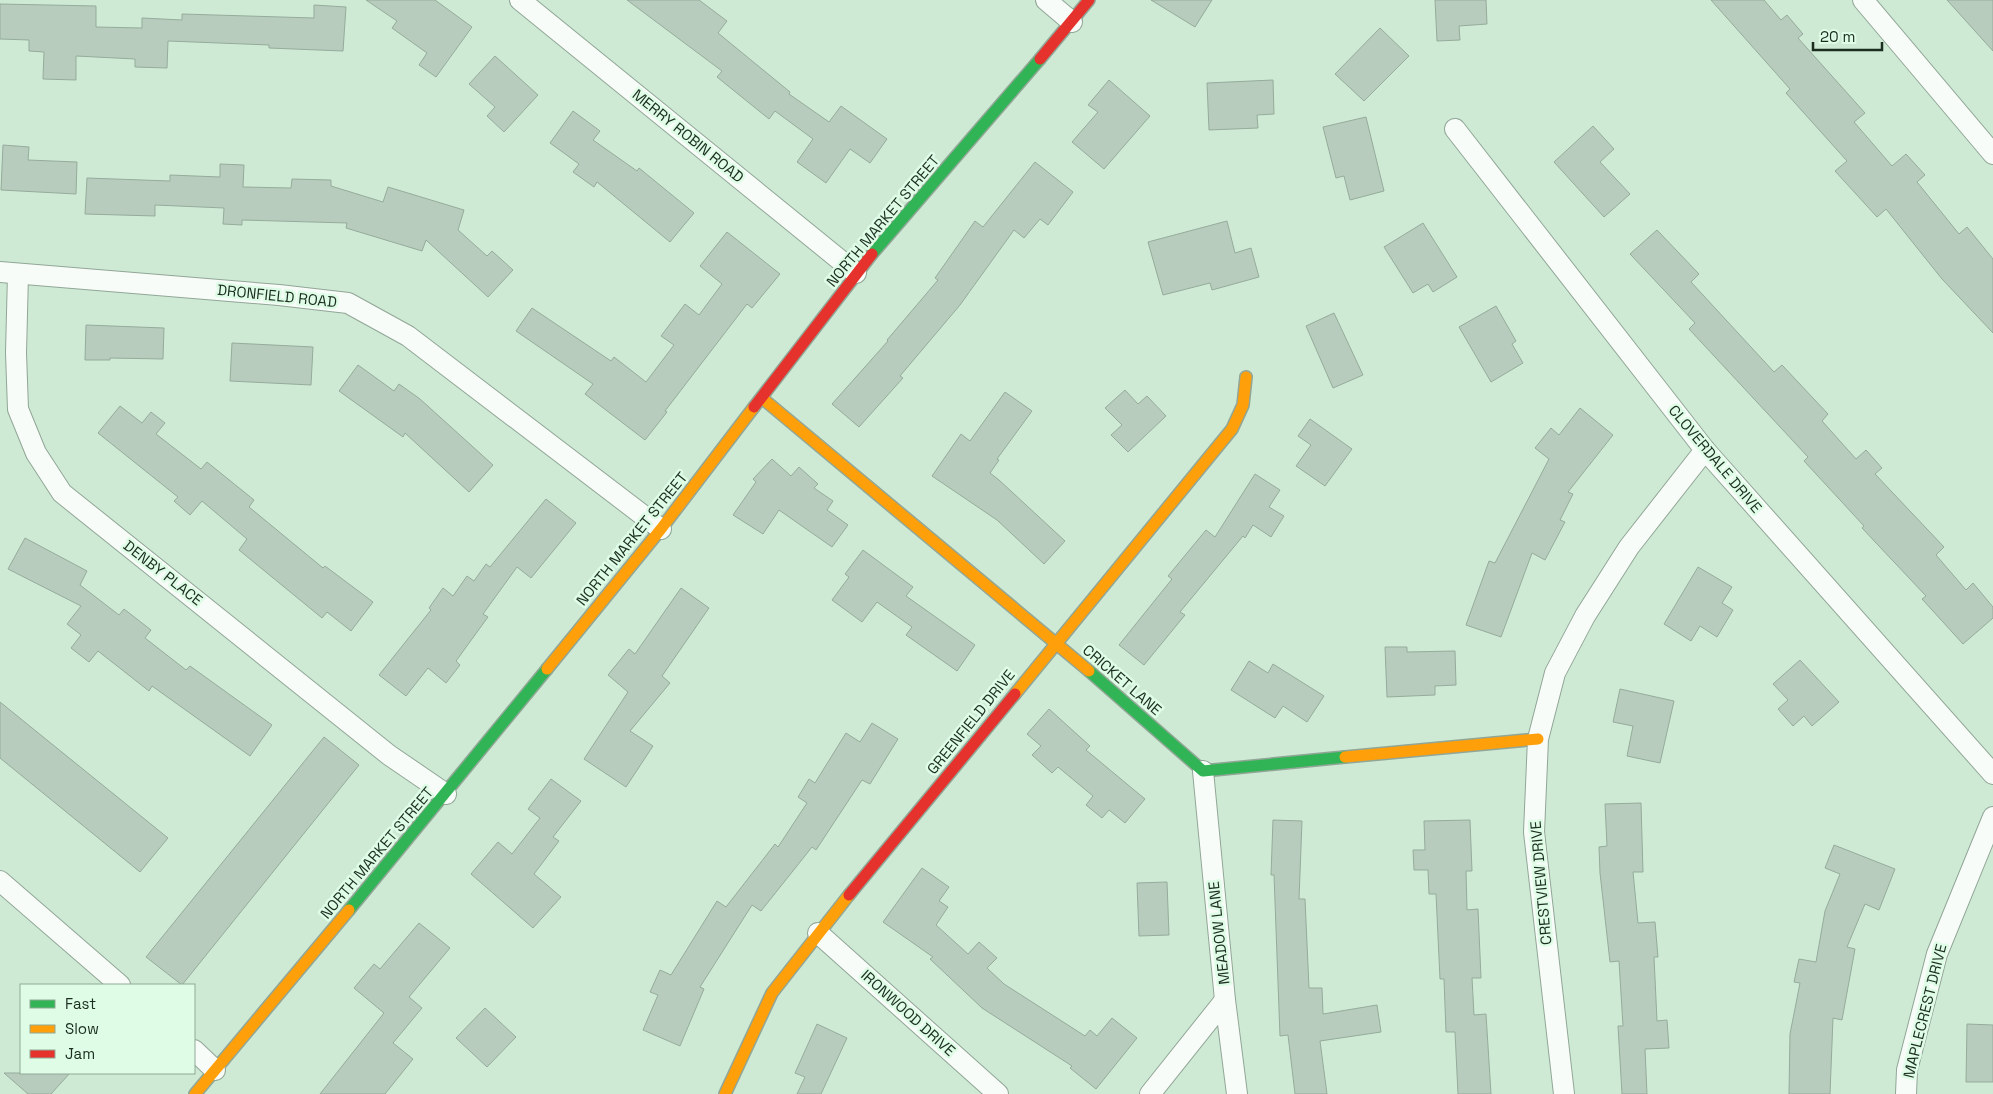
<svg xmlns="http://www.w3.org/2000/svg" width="1993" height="1094" viewBox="0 0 1993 1094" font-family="'Space Grotesk',sans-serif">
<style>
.building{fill:#b7ccbc;stroke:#95ab9b}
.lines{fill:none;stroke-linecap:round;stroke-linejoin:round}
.street-casing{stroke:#91a696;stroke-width:22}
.fast-casing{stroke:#91a696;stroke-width:14}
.slow-casing{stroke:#91a696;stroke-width:14}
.jam-casing{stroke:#91a696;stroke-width:14}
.street{stroke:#f8fcf9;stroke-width:20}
.fast{stroke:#30b455;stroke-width:11}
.slow{stroke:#ff9f0a;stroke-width:11}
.jam{stroke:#e5322d;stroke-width:11}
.labels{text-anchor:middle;stroke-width:5;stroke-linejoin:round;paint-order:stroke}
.street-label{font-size:15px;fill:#1a2d1f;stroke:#dffce6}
</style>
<rect width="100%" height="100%" fill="#ceead5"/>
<!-- building -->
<g class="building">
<path d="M 366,0 L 435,0 L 472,27 L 436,77 L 419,65 L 427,53 L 392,28 L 397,21 Z"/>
<path d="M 627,0 L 699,0 L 727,21 L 718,33 L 790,92 L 789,94 L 829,122 L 841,106 L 887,139 L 870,163 L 850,149 L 826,183 L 797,162 L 813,139 L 775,111 L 769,119 L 717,77 L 722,71 Z"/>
<path d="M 1151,0 L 1212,0 L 1195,27 Z"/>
<path d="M 1435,0 L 1486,0 L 1487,24 L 1459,26 L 1460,40 L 1437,41 Z"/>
<path d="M 1711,0 L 1764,0 L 1781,20 L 1787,15 L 1803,34 L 1798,38 L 1865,113 L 1854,122 L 1892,166 L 1906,154 L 1925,175 L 1917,182 L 1959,234 L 1967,227 L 1993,259 L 1993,333 L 1942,279 L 1886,209 L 1877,217 L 1835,171 L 1847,161 L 1786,93 L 1790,89 Z"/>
<path d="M 1947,0 L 1993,0 L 1993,51 Z"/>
<path d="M 0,4 L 96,6 L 96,27 L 142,28 L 142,18 L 182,20 L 182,14 L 314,18 L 314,5 L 346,7 L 343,51 L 269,48 L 269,45 L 168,41 L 167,68 L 135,67 L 135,59 L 76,56 L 76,80 L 43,79 L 44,52 L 29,51 L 29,40 L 0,39 Z"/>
<path d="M 1380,28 L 1409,56 L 1364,101 L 1335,74 Z"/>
<path d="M 495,56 L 538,95 L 504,132 L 487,116 L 495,107 L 469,84 Z"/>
<path d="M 1109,80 L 1150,116 L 1104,169 L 1072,142 L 1098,112 L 1088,105 Z"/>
<path d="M 1273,80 L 1274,114 L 1257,115 L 1258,128 L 1209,130 L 1207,83 Z"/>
<path d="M 573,111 L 600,131 L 593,140 L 637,171 L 639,168 L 694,213 L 670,242 L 597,182 L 594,187 L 573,172 L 579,164 L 550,143 Z"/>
<path d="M 1366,117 L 1384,191 L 1350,200 L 1344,176 L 1336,178 L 1323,127 Z"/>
<path d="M 1593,126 L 1614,149 L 1600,162 L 1630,194 L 1604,217 L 1554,162 Z"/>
<path d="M 3,145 L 29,147 L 28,160 L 77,162 L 76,194 L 1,190 Z"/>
<path d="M 1035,162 L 1073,192 L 1048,225 L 1040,219 L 1024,238 L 1014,230 L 960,305 L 900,376 L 903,378 L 859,427 L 832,404 L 888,341 L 887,340 L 938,280 L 935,278 L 975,221 L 983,227 Z"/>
<path d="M 220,164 L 244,165 L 243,187 L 291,188 L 292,179 L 331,180 L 331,186 L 383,202 L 388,187 L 464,210 L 458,230 L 487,256 L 492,251 L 513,270 L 488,297 L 426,240 L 422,251 L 346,228 L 347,223 L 242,220 L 242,225 L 223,224 L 224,208 L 155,205 L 155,216 L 85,214 L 87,178 L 170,181 L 170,175 L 220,177 Z"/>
<path d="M 1227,221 L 1235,253 L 1251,248 L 1259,277 L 1212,290 L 1210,283 L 1163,295 L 1148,242 Z"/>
<path d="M 1423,223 L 1457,277 L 1433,292 L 1428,284 L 1413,293 L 1384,247 Z"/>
<path d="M 1657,230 L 1699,274 L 1691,282 L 1774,372 L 1782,365 L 1828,414 L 1822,421 L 1856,459 L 1866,450 L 1882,468 L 1875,474 L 1944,547 L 1936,555 L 1966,590 L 1973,583 L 1993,607 L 1993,618 L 1963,644 L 1922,599 L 1926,596 L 1862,528 L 1864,526 L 1804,461 L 1808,457 L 1689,329 L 1695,323 L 1630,254 Z"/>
<path d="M 727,232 L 780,274 L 752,308 L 747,304 L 665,411 L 667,412 L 645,440 L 585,394 L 593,384 L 516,331 L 532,308 L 611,361 L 614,357 L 646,382 L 674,345 L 661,336 L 685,304 L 699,315 L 722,284 L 700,266 Z"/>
<path d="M 1496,306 L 1516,341 L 1512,344 L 1523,363 L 1491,382 L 1459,327 Z"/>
<path d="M 1334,313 L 1363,375 L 1333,388 L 1306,326 Z"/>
<path d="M 86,325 L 164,328 L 163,359 L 110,358 L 110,360 L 85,360 Z"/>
<path d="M 232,343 L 313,347 L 311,385 L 230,381 Z"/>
<path d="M 358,365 L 394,391 L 399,384 L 420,399 L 493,465 L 469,492 L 405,433 L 403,437 L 339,391 Z"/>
<path d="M 1125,390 L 1138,404 L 1147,396 L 1166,416 L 1128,452 L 1111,435 L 1122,425 L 1105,408 Z"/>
<path d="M 1005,392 L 1032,411 L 997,459 L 999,460 L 990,473 L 999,480 L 1065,541 L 1044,564 L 997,520 L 932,476 L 961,434 L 970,441 Z"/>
<path d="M 120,406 L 142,423 L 151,412 L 165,423 L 156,434 L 201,469 L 207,462 L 254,500 L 249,507 L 323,568 L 325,566 L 373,602 L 351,631 L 327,612 L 322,618 L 239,550 L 247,539 L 202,501 L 190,515 L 174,501 L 178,497 L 98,433 Z"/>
<path d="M 1580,408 L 1613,435 L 1568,492 L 1573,494 L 1560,520 L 1565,522 L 1545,560 L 1532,553 L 1501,637 L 1466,625 L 1489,561 L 1495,563 L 1549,459 L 1535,448 L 1551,428 L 1559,435 Z"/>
<path d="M 1310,419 L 1352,449 L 1325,486 L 1296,466 L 1311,445 L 1298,436 Z"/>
<path d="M 772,459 L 791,476 L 799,467 L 818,484 L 814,488 L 833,501 L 827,510 L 848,525 L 832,547 L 779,510 L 763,534 L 733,515 L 756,482 L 753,479 Z"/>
<path d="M 1255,474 L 1280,490 L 1269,507 L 1284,516 L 1271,537 L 1253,525 L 1245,538 L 1243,536 L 1180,612 L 1185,615 L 1144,665 L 1119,645 L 1172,579 L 1168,576 L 1206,530 L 1215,537 Z"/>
<path d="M 546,499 L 576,523 L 531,578 L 517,567 L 483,614 L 488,617 L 456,661 L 460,665 L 446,683 L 428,668 L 406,696 L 379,675 L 431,610 L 429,608 L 443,588 L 453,596 L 467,576 L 474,581 L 486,564 L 490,567 Z"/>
<path d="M 25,538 L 87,571 L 80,585 L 119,615 L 124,609 L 151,630 L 145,638 L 186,670 L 190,666 L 272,725 L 250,756 L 152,686 L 149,691 L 98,651 L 89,662 L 71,648 L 81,635 L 67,624 L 81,606 L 8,569 Z"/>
<path d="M 863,550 L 913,587 L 906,596 L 975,645 L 957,671 L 906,635 L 912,627 L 877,602 L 862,622 L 832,600 L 849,577 L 845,574 Z"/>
<path d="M 1698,567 L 1732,587 L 1722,603 L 1733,610 L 1717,637 L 1700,626 L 1691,641 L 1664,624 Z"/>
<path d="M 681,588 L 709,608 L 662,676 L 670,683 L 630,731 L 653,746 L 626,787 L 584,759 L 628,692 L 608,675 L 629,649 L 635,654 Z"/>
<path d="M 1385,647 L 1407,647 L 1407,652 L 1455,651 L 1456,685 L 1435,686 L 1435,695 L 1387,697 Z"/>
<path d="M 1800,660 L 1839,702 L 1812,726 L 1804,716 L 1793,726 L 1778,709 L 1788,700 L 1773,684 Z"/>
<path d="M 1249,661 L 1268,673 L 1273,664 L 1324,696 L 1307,722 L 1283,706 L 1275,718 L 1231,690 Z"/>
<path d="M 1620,689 L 1674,701 L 1660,763 L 1627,756 L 1633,726 L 1613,722 Z"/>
<path d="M 0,702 L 168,838 L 140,872 L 0,758 Z"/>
<path d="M 1049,709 L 1090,746 L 1086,750 L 1145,799 L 1125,823 L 1109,810 L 1102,818 L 1086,805 L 1093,796 L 1058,767 L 1052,773 L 1032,755 L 1041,746 L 1027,734 Z"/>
<path d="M 872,723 L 898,739 L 870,784 L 862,780 L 816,850 L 812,847 L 761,911 L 752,905 L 700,987 L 704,989 L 680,1046 L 643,1030 L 658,995 L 650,992 L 660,970 L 671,975 L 717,901 L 726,907 L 775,844 L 778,847 L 807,803 L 798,797 L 809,779 L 815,783 L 846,733 L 860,742 Z"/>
<path d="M 324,737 L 359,765 L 182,985 L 146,957 Z"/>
<path d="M 551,779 L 581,801 L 553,837 L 559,841 L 534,874 L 561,897 L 533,928 L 471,874 L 498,842 L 512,854 L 540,818 L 528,809 Z"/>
<path d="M 1641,803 L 1643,872 L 1633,872 L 1638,923 L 1655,922 L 1658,957 L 1654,957 L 1657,1021 L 1667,1020 L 1669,1048 L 1645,1049 L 1647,1094 L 1622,1094 L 1618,1026 L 1623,1026 L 1619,961 L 1610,962 L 1600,873 L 1599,847 L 1607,846 L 1605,804 Z"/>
<path d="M 1273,820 L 1302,821 L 1299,899 L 1305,899 L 1309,988 L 1322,988 L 1323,1014 L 1377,1005 L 1381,1032 L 1320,1041 L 1327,1094 L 1295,1094 L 1288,1035 L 1280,1036 L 1274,875 L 1271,875 Z"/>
<path d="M 1470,820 L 1472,871 L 1466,871 L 1467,910 L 1478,909 L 1481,978 L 1472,978 L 1474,1015 L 1486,1014 L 1491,1094 L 1458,1094 L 1455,1032 L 1446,1032 L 1444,979 L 1440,979 L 1436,894 L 1429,894 L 1428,870 L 1414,870 L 1413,850 L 1425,850 L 1424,821 Z"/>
<path d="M 1834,845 L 1895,869 L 1879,910 L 1865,904 L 1847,947 L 1855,949 L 1842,1020 L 1833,1018 L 1830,1094 L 1789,1094 L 1790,1034 L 1800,983 L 1794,982 L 1799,959 L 1816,962 L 1825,911 L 1840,874 L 1825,868 Z"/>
<path d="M 922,868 L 949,887 L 939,901 L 948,907 L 936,925 L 968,954 L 979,942 L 997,958 L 987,968 L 1004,984 L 1085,1036 L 1090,1030 L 1097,1036 L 1112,1018 L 1137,1038 L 1096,1089 L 1070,1068 L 1072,1066 L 982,1008 L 930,959 L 933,957 L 883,922 Z"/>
<path d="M 1167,882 L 1169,935 L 1139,936 L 1137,883 Z"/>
<path d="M 419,923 L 450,948 L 409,997 L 422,1008 L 393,1043 L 413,1059 L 385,1094 L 320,1094 L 384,1013 L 354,988 L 374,964 L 380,969 Z"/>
<path d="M 485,1008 L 516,1037 L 487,1067 L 456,1038 Z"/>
<path d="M 817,1024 L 847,1038 L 821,1094 L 797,1094 L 805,1077 L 795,1073 Z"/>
<path d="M 1967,1024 L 1993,1025 L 1993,1082 L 1966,1082 Z"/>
<path d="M 4,1073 L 70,1073 L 51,1094 L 28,1094 Z"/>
</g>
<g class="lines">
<!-- street casing -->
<g class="street-casing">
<g id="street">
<path d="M 520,0 L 856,273"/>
<path d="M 1046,0 L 1072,22"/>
<path d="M 1863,0 L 1993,154"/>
<path d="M 1455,129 L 1705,450 L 1993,774"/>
<path d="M 0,272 L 279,295 L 348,303 L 408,336 L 661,529"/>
<path d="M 18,274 L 16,353 L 18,409 L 36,453 L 62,493 L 389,755 L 446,794"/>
<path d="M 1203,771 L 1225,1000 L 1237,1094"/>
<path d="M 0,881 L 120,985"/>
<path d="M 818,933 L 998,1094"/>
<path d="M 194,1050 L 215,1070"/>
<path d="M 1150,1094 L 1225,1000"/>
<path d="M 1564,1094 L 1534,832 L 1538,739 L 1555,673 L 1585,616 L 1629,547 L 1705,450"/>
<path d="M 1906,1094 L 1907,1070 L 1937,954 L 1993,817"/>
</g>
</g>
<!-- fast casing -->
<g class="fast-casing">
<g id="fast">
<path d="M 872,254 L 1040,59"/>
<path d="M 1089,671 L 1203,771 L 1345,757"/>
<path d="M 349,910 L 547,669"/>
</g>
</g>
<!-- slow casing -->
<g class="slow-casing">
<g id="slow">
<path d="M 762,398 L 1089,671"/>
<path d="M 547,669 L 661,529 L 754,407"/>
<path d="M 1015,694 L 1232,429 L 1243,405 L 1246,377"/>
<path d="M 1345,757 L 1538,739"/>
<path d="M 195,1094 L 349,910"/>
<path d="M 725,1094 L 772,993 L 849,895"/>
</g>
</g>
<!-- jam casing -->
<g class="jam-casing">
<g id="jam">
<path d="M 1040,59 L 1089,0"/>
<path d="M 754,407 L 872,254"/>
<path d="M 849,895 L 1015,694"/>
</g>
</g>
<!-- street -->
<use href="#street" class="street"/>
<!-- fast -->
<use href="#fast" class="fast"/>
<!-- slow -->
<use href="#slow" class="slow"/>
<!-- jam -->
<use href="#jam" class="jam"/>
</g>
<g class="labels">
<!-- street labels -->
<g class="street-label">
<text transform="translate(688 136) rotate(39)" y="5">MERRY ROBIN ROAD</text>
<text transform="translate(883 221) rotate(-50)" y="5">NORTH MARKET STREET</text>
<text transform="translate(277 296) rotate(6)" y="5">DRONFIELD ROAD</text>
<text transform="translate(1715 459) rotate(50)" y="5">CLOVERDALE DRIVE</text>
<text transform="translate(632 539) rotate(-51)" y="5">NORTH MARKET STREET</text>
<text transform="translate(163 573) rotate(38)" y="5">DENBY PLACE</text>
<text transform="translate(1122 680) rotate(41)" y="5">CRICKET LANE</text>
<text transform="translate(971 722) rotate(-51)" y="5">GREENFIELD DRIVE</text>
<text transform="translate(377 853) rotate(-50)" y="5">NORTH MARKET STREET</text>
<text transform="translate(1541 883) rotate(-95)" y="5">CRESTVIEW DRIVE</text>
<text transform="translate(1219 933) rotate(-96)" y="5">MEADOW LANE</text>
<text transform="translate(1925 1011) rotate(-76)" y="5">MAPLECREST DRIVE</text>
<text transform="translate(908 1013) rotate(42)" y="5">IRONWOOD DRIVE</text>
</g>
</g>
<!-- legend -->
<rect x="20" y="984" width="175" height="90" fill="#dffce6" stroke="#90a996"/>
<rect x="30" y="1000" width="25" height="8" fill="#30b455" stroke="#90a996"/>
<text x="65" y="1009" font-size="15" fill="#1a2d1f">Fast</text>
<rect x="30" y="1025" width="25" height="8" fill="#ff9f0a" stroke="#90a996"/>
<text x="65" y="1034" font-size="15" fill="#1a2d1f">Slow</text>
<rect x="30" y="1050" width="25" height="8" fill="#e5322d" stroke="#90a996"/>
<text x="65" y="1059" font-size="15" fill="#1a2d1f">Jam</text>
<!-- scale -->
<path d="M1813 42v8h69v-8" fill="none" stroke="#1a2d1f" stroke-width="2.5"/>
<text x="1820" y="42" font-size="15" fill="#1a2d1f" stroke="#dffce6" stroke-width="4" paint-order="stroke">20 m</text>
</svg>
